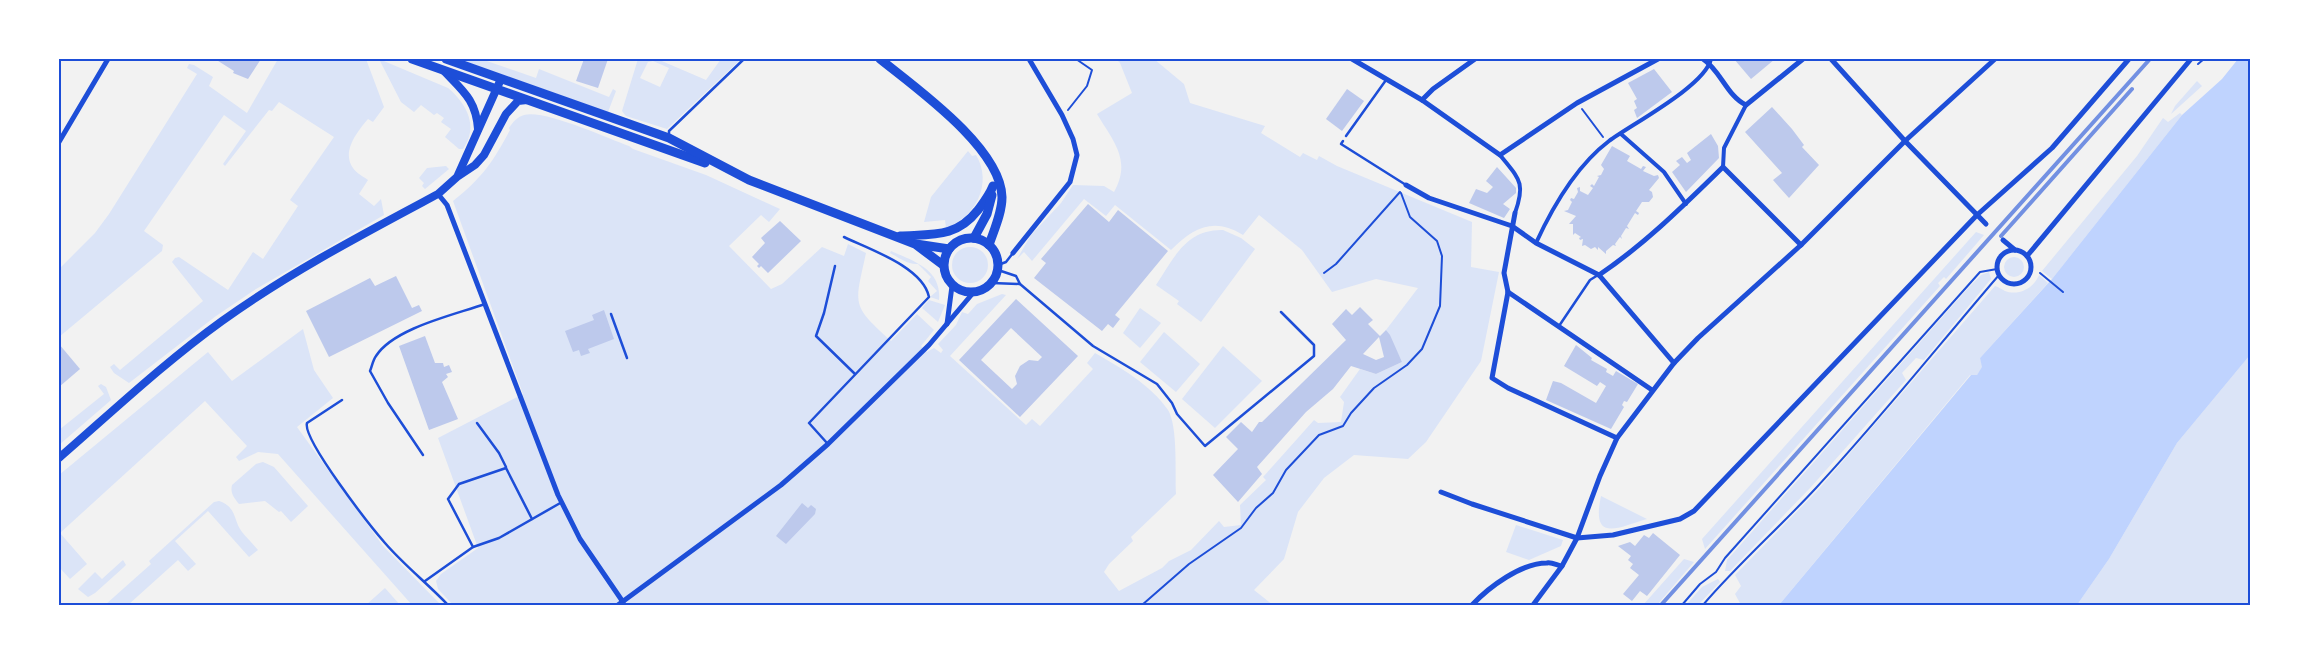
<svg xmlns="http://www.w3.org/2000/svg" width="2309" height="664" viewBox="0 0 2309 664" font-family="'DM Sans',sans-serif">
<style>
.green{fill:#dbe4f7;fill-rule:evenodd}
.water{fill:#bfd3fe}
.building{fill:#bdc9ec;fill-rule:evenodd}
.lines{fill:none;stroke-linecap:round;stroke-linejoin:round}
.path{stroke:#1d4ed8;stroke-width:2}
.service{stroke:#1d4ed8;stroke-width:2.5}
.pedestrian{stroke:#1d4ed8;stroke-width:4}
.minor{stroke:#1d4ed8;stroke-width:5}
.secondary{stroke:#1d4ed8;stroke-width:8}
.primary{stroke:#1d4ed8;stroke-width:9}
.rail{stroke:#7290e2;stroke-width:4}
.neatline{fill:none;stroke:#1d4ed8;stroke-width:2}
</style>
<rect width="100%" height="100%" fill="#f2f2f2"/>
<!-- green -->
<g class="green">
<path d="M 278,59 L 366,59 L 384,107 L 373,122 L 368,119 C 358,131 341,151 353,168 C 356,173 364,177 368,180 L 359,194 L 374,206 L 381,199 L 384,215 L 256,289 L 216,316 L 129,383 L 114,373 L 110,367 L 114,364 L 120,370 L 203,301 L 172,262 L 175,258 L 179,257 L 228,290 L 253,252 L 263,259 L 298,206 L 290,200 L 334,137 L 279,102 L 272,111 L 269,110 L 225,166 L 223,164 L 246,131 L 224,115 L 144,231 L 163,245 L 162,251 L 59,337 L 59,269 L 95,233 L 109,214 L 197,74 L 187,68 L 189,64 L 194,65 L 213,77 L 209,86 L 247,113 Z"/>
<path d="M 379,59 L 448,88 C 467,104 479,127 463,149 L 459,149 L 445,137 L 451,129 L 441,122 L 444,118 L 437,113 L 434,115 L 421,105 L 414,112 L 401,102 Z"/>
<path d="M 459,59 L 481,59 L 536,78 L 539,69 L 609,97 L 613,89 L 616,91 L 608,112 Z"/>
<path d="M 638,59 L 657,59 L 706,80 L 721,59 L 741,59 L 667,129 L 626,116 L 622,111 ZM 653,61 L 669,68 L 660,87 L 640,78 L 648,62 Z"/>
<path d="M 1116,59 L 1154,59 L 1184,84 L 1190,103 L 1265,126 L 1261,133 L 1300,157 L 1303,153 L 1317,160 L 1319,156 L 1337,166 L 1472,222 L 1471,267 L 1499,272 L 1481,361 L 1426,442 L 1408,459 L 1354,455 L 1324,478 L 1298,512 L 1284,559 L 1254,590 L 1273,605 L 453,605 L 438,589 L 436,581 L 441,574 L 478,548 L 438,438 L 523,394 L 453,201 C 482,178 493,162 510,130 L 509,128 C 513,122 517,117 524,115 C 544,109 607,138 629,146 L 633,149 L 706,175 L 780,209 L 769,222 L 761,215 L 729,246 L 771,289 L 782,284 L 822,247 L 844,256 L 848,244 L 866,253 C 855,305 850,304 891,341 L 917,314 L 934,330 L 921,346 L 927,352 L 934,348 L 941,353 L 943,350 L 938,344 L 956,325 L 962,312 L 968,314 L 977,304 L 1002,294 L 1006,295 L 950,356 L 1026,425 L 1032,419 L 1040,426 L 1093,369 L 1087,363 L 1095,353 C 1121,368 1151,385 1168,410 C 1178,426 1175,474 1176,494 L 1131,537 L 1133,541 L 1109,564 L 1104,572 L 1119,591 L 1162,568 L 1169,561 L 1191,550 L 1219,521 L 1224,527 L 1241,525 L 1240,505 L 1266,480 L 1263,477 L 1314,420 L 1318,423 L 1341,422 L 1344,402 L 1340,397 L 1360,369 L 1376,374 L 1402,362 L 1386,330 L 1418,288 L 1376,279 L 1332,292 L 1302,250 L 1259,215 L 1243,235 C 1214,217 1194,227 1171,250 L 1115,205 L 1106,216 L 1084,199 L 1032,261 L 1024,252 L 1017,259 L 1031,235 L 1061,203 L 1073,185 L 1104,186 L 1114,192 C 1132,160 1113,141 1097,114 L 1132,93 L 1120,63 Z"/>
<path d="M 2197,81 L 2202,86 L 2171,114 L 2175,106 Z"/>
<path d="M 2180,113 L 2182,115 L 2052,279 L 2042,271 L 2137,156 L 2163,118 L 2168,122 Z"/>
<path d="M 968,151 L 972,156 L 976,155 C 993,183 976,217 946,228 L 945,220 L 924,222 L 931,197 Z"/>
<path d="M 446,166 L 449,169 L 425,189 L 422,186 L 424,183 L 419,178 L 427,168 Z"/>
<path d="M 1223,230 L 1241,238 L 1255,249 L 1201,322 L 1177,304 L 1179,301 L 1156,285 C 1174,258 1186,229 1223,230 Z"/>
<path d="M 1976,232 L 1984,235 L 1946,279 L 1944,277 L 1938,283 L 1940,286 L 1705,549 L 1702,539 Z"/>
<circle cx="970" cy="265" r="18"/>
<path d="M 891,251 C 913,261 942,269 939,300 L 930,297 L 937,291 L 928,281 L 931,277 L 918,264 C 908,265 898,257 890,253 Z"/>
<circle cx="2014" cy="267" r="10"/>
<path d="M 1989,272 L 1991,279 L 1924,360 L 1916,358 L 1902,373 L 1906,380 L 1811,487 L 1730,571 L 1725,571 L 1727,560 L 1969,287 L 1981,275 Z"/>
<path d="M 2039,275 L 2048,283 L 1980,358 L 1983,367 L 1977,375 L 1970,375 L 1779,605 L 1741,605 L 1735,594 L 1741,586 L 1735,575 L 1817,491 L 1995,286 C 1999,287 2001,289 2005,291 C 2019,296 2034,288 2039,275 Z"/>
<path d="M 929,300 L 945,305 L 938,322 L 922,308 Z"/>
<path d="M 1140,308 L 1161,323 L 1140,348 L 1123,333 Z"/>
<path d="M 303,329 L 314,370 L 333,398 L 297,427 L 383,546 L 441,605 L 412,605 L 278,454 L 258,452 L 239,461 L 236,457 L 247,446 L 205,401 L 60,533 L 87,564 L 70,579 L 59,567 L 59,475 L 208,352 L 232,381 Z"/>
<path d="M 1164,332 L 1200,364 L 1176,392 L 1140,362 Z"/>
<path d="M 1223,346 L 1262,381 L 1215,428 L 1182,399 Z"/>
<path d="M 2250,355 L 2250,605 L 2077,605 L 2109,559 L 2177,443 Z"/>
<path d="M 101,384 L 106,387 L 111,400 L 59,445 L 59,430 L 104,394 L 98,386 Z"/>
<path d="M 263,462 L 274,467 L 308,506 L 291,522 L 281,511 L 279,512 L 265,501 L 239,504 C 234,498 230,493 232,485 L 256,464 Z"/>
<path d="M 1601,496 L 1647,519 C 1617,528 1591,543 1601,496 Z"/>
<path d="M 219,501 C 237,507 233,520 242,532 C 247,538 253,544 258,550 L 249,557 L 208,511 L 175,541 L 196,564 L 188,571 L 178,560 L 128,605 L 105,605 L 151,564 L 149,561 L 214,502 Z"/>
<path d="M 1516,525 L 1563,540 L 1561,546 L 1529,560 L 1506,552 Z"/>
<path d="M 1684,559 L 1694,562 L 1657,605 L 1643,605 Z"/>
<path d="M 123,560 L 126,565 L 124,567 L 95,593 L 88,597 L 78,589 L 95,572 L 102,579 Z"/>
<path d="M 1718,579 L 1720,582 L 1698,605 L 1686,605 L 1702,587 Z"/>
<path d="M 385,588 L 400,605 L 366,605 Z"/>
</g>
<!-- water -->
<path class="water" d="M 2238,59 L 2250,59 L 2250,355 L 2177,443 L 2109,559 L 2077,605 L 1779,605 L 1971,375 L 1977,375 L 1982,367 L 1980,358 L 2052,279 L 2182,115 L 2222,79 Z"/>
<!-- building -->
<g class="building">
<path d="M 215,59 L 261,59 L 248,79 L 233,73 L 234,71 Z"/>
<path d="M 584,59 L 608,59 L 598,88 L 576,81 Z"/>
<path d="M 1734,59 L 1775,59 L 1751,79 Z"/>
<path d="M 1654,69 L 1672,92 L 1637,118 L 1634,110 L 1637,108 L 1634,101 L 1637,99 L 1628,83 Z"/>
<path d="M 1347,89 L 1364,101 L 1342,131 L 1326,119 Z"/>
<path d="M 1772,107 L 1792,129 L 1804,145 L 1802,147 L 1819,165 L 1789,198 L 1773,180 L 1782,173 L 1745,132 Z"/>
<path d="M 1711,134 L 1718,146 L 1719,158 L 1686,192 L 1672,172 L 1680,165 L 1676,161 L 1682,157 L 1687,163 L 1691,160 L 1687,153 Z"/>
<path d="M 1612,146 L 1630,156 L 1627,161 L 1641,169 L 1643,166 L 1646,167 L 1643,171 L 1654,176 L 1658,175 L 1659,178 L 1649,190 L 1652,192 L 1653,197 L 1649,202 L 1642,202 L 1636,211 L 1639,213 L 1638,215 L 1635,213 L 1627,226 L 1629,229 L 1626,228 L 1621,236 L 1622,239 L 1620,237 L 1615,244 L 1616,246 L 1613,245 L 1606,251 L 1606,254 L 1598,247 L 1598,250 L 1595,247 L 1591,249 L 1585,245 L 1582,246 L 1583,239 L 1580,240 L 1579,238 L 1581,237 L 1575,233 L 1573,235 L 1573,224 L 1569,224 L 1576,216 L 1564,211 L 1568,210 L 1572,202 L 1570,200 L 1571,198 L 1574,199 L 1578,192 L 1577,188 L 1580,187 L 1580,191 L 1588,195 L 1593,188 L 1590,186 L 1592,184 L 1594,186 L 1599,177 L 1597,176 L 1601,175 L 1604,169 L 1601,165 Z"/>
<path d="M 1497,167 L 1516,188 L 1516,193 L 1503,204 L 1510,209 L 1504,218 L 1469,203 L 1476,189 L 1487,193 L 1493,187 L 1486,181 Z"/>
<path d="M 1088,204 L 1109,222 L 1118,210 L 1168,251 L 1115,315 L 1120,319 L 1113,328 L 1108,324 L 1102,331 L 1034,278 L 1046,263 L 1041,259 Z"/>
<path d="M 780,221 L 801,241 L 768,273 L 761,266 L 759,268 L 757,266 L 759,264 L 752,257 L 765,243 L 761,238 Z"/>
<path d="M 396,276 L 412,308 L 419,305 L 422,311 L 329,357 L 306,311 L 370,278 L 375,286 Z"/>
<path d="M 1016,299 L 1078,356 L 1020,417 L 959,360 ZM 1011,328 L 1042,357 L 1038,361 L 1029,360 L 1020,366 L 1015,376 L 1017,384 L 1012,389 L 981,360 Z"/>
<path d="M 1360,307 L 1373,320 L 1368,324 L 1380,336 L 1386,330 L 1390,335 L 1402,362 L 1376,374 L 1351,366 L 1333,389 L 1306,412 L 1257,467 L 1262,474 L 1238,502 L 1213,475 L 1238,449 L 1226,437 L 1241,422 L 1252,432 L 1259,422 L 1262,422 L 1346,340 L 1332,324 L 1346,309 L 1352,315 ZM 1379,337 L 1384,357 L 1376,360 L 1363,354 Z"/>
<path d="M 604,310 L 614,339 L 588,349 L 590,353 L 581,356 L 579,350 L 573,352 L 565,331 L 594,320 L 592,315 Z"/>
<path d="M 425,336 L 435,363 L 443,363 L 444,367 L 449,365 L 452,372 L 446,374 L 448,377 L 442,382 L 458,419 L 429,430 L 399,346 Z"/>
<path d="M 59,344 L 80,369 L 59,387 Z"/>
<path d="M 1576,345 L 1592,358 L 1591,360 L 1607,369 L 1606,372 L 1613,376 L 1616,371 L 1638,384 L 1627,402 L 1624,401 L 1622,405 L 1624,407 L 1611,429 L 1546,400 L 1553,381 L 1561,383 L 1596,403 L 1606,386 L 1600,382 L 1597,386 L 1564,366 Z"/>
<path d="M 802,503 L 808,508 L 811,505 L 816,509 L 815,514 L 786,544 L 776,536 Z"/>
<path d="M 1653,533 L 1680,555 L 1647,596 L 1640,591 L 1632,601 L 1623,594 L 1639,575 L 1630,568 L 1633,564 L 1628,560 L 1631,556 L 1618,546 L 1630,542 L 1635,546 L 1644,535 L 1649,538 Z"/>
</g>
<g class="lines">
<!-- path -->
<g class="path">
<path d="M 2198,64 L 2204,59"/>
<path d="M 1582,109 L 1603,137"/>
<path d="M 1068,110 L 1087,86 L 1092,70 L 1076,59"/>
<path d="M 1324,273 L 1336,264 L 1400,192"/>
<path d="M 2040,273 L 2063,292"/>
<path d="M 1142,605 L 1189,564 L 1241,528 L 1256,508 L 1273,493 L 1286,470 L 1319,435 L 1343,426 L 1351,413 L 1374,388 L 1407,365 L 1422,349 L 1440,306 L 1442,256 L 1437,241 L 1410,217 L 1401,193"/>
<path d="M 1682,605 L 1700,584 L 1716,572 L 1725,558 L 1980,272 L 1997,269"/>
<path d="M 1703,605 C 1738,564 1779,528 1816,488 C 1880,419 1938,346 1999,275"/>
</g>
<!-- service -->
<g class="service">
<path d="M 669,136 L 669,131 L 744,59"/>
<path d="M 1346,136 L 1386,80"/>
<path d="M 1343,141 L 1341,144 L 1406,185"/>
<path d="M 998,265 L 1006,262 L 1013,253"/>
<path d="M 835,266 L 824,313 L 816,336 L 855,374"/>
<path d="M 998,270 L 1016,276 L 1020,284 L 1093,346 L 1157,384 L 1172,403 L 1177,414 L 1205,446 L 1314,356 L 1314,345 L 1281,312"/>
<path d="M 992,283 L 1020,284"/>
<path d="M 611,314 L 627,358"/>
<path d="M 1559,326 L 1590,280 L 1598,275"/>
<path d="M 342,400 L 307,423 C 302,439 371,527 385,543 C 404,565 428,584 448,605"/>
<path d="M 477,423 L 499,453 L 506,467"/>
<path d="M 827,443 L 809,423 L 929,297 C 923,267 869,249 844,237"/>
<path d="M 423,455 L 388,403 L 370,371 C 372,366 373,360 376,356 C 394,328 454,315 485,304"/>
<path d="M 473,547 L 448,499 L 459,484 L 506,468 L 532,519"/>
<path d="M 425,581 L 473,547 L 499,538 L 562,502"/>
</g>
<!-- pedestrian -->
<g class="pedestrian">
<path d="M 1621,134 L 1664,172 L 1686,204"/>
<path d="M 1500,155 C 1519,179 1526,182 1515,213"/>
<path d="M 1723,167 L 1724,148 L 1746,105"/>
<path d="M 1536,243 C 1553,206 1576,166 1609,141 C 1632,124 1705,86 1711,59"/>
</g>
<!-- minor -->
<g class="minor">
<path d="M 1352,59 L 1422,100 L 1500,155 L 1577,103 L 1658,59"/>
<path d="M 1703,59 C 1721,71 1727,96 1746,105 L 1803,59"/>
<path d="M 1831,59 L 1905,141 L 1986,224"/>
<path d="M 1422,100 L 1433,89 L 1475,59"/>
<path d="M 59,142 L 108,59"/>
<path d="M 1406,185 L 1429,198 L 1512,226 L 1536,243 L 1599,275 L 1674,363"/>
<path d="M 438,194 L 447,205 L 558,495 L 580,539 L 623,602"/>
<path d="M 1515,213 L 1504,273 L 1508,292 L 1492,378 L 1508,388 L 1617,438"/>
<path d="M 2003,240 L 2015,250"/>
<circle cx="2014" cy="267" r="17"/>
<path d="M 1013,253 L 1070,182 L 1077,155 L 1073,139 L 1062,115 L 1029,59"/>
<path d="M 2027,256 L 2191,59"/>
<path d="M 1599,275 C 1645,244 1684,205 1723,167 L 1801,245"/>
<path d="M 1508,292 L 1652,390"/>
<path d="M 947,324 L 952,286"/>
<path d="M 1441,492 L 1472,504 L 1577,538 L 1613,535 L 1680,519 L 1694,511 L 1977,215 L 2052,148 L 2129,59"/>
<path d="M 618,605 L 781,485 L 828,444 L 929,345 L 973,293"/>
<path d="M 1472,605 C 1489,587 1521,563 1547,563 C 1551,562 1557,565 1562,566"/>
<path d="M 1533,605 L 1562,566 L 1577,538 L 1600,476 L 1617,438 L 1674,363 L 1698,338 L 1801,245 L 1905,141 L 1995,59"/>
</g>
<!-- secondary -->
<g class="secondary">
<path d="M 444,71 C 463,91 476,100 478,129"/>
<path d="M 458,175 L 501,79"/>
<path d="M 59,458 C 112,412 165,362 222,321 C 290,272 365,233 438,194 L 457,177 L 475,165 L 484,155 L 506,114 L 518,101 L 527,100"/>
</g>
<!-- primary -->
<g class="primary">
<path d="M 412,59 L 705,163"/>
<path d="M 446,59 L 669,138 L 749,180 L 915,244 L 943,265"/>
<path d="M 880,59 C 916,88 1001,148 1002,197 C 1002,213 994,230 989,245"/>
<path d="M 900,236 C 933,234 956,238 978,210 C 984,202 989,196 993,186"/>
<circle cx="971" cy="265" r="27"/>
<path d="M 974,238 L 987,214 L 992,195"/>
<path d="M 916,244 L 949,249"/>
</g>
<!-- rail -->
<g class="rail">
<path d="M 2001,236 L 2132,89"/>
<path d="M 1661,605 L 2150,59"/>
</g>
</g>
<!-- border -->
<rect width="2309" height="664" fill="none" stroke="#ffffff" stroke-width="120"/>
<rect x="60" y="60" width="2189" height="544" class="neatline"/>
</svg>
